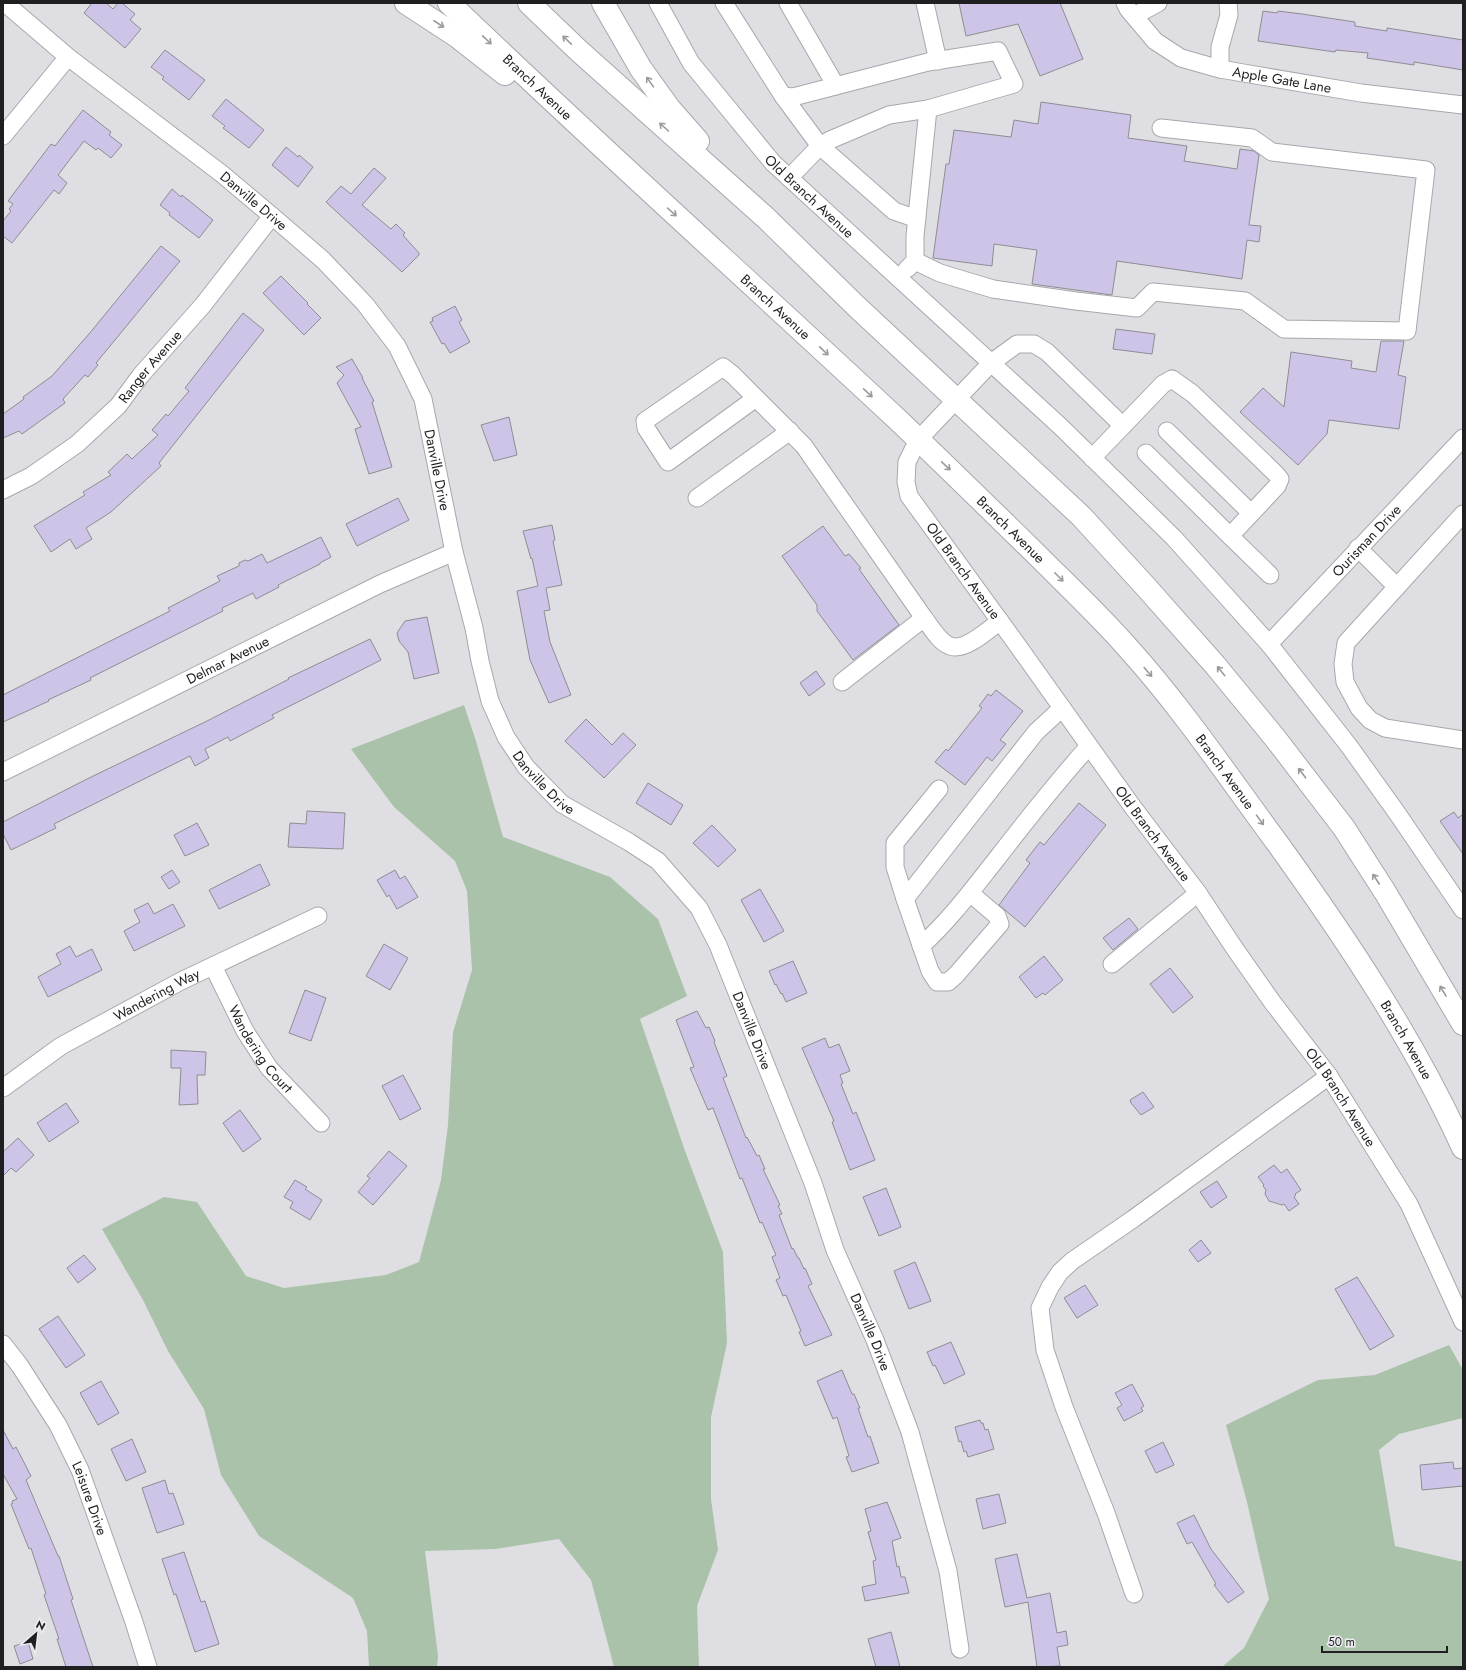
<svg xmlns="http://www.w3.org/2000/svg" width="1466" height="1670" viewBox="0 0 1466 1670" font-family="Jost,sans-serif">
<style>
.green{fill:#aac2a9}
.building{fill:#cec4e8;stroke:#8e8d91}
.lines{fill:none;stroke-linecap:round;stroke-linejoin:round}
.minor-casing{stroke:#a8a7ac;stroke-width:19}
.highway-casing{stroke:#a8a7ac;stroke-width:24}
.minor{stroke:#fff;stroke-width:17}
.highway{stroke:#fff;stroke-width:22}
.oneway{stroke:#9a9a9b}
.labels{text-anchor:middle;stroke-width:3.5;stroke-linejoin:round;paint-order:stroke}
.street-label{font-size:14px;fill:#1f1f21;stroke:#ececf1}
</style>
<rect width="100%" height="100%" fill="#dfdfe3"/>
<!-- green -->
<g class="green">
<path d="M 464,705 L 476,741 L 503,837 L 610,877 L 658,919 L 687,996 L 640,1019 L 685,1151 L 723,1252 L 727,1343 L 711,1417 L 711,1499 L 718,1550 L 697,1606 L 699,1667 L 614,1667 L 591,1580 L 559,1539 L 495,1549 L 425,1551 L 438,1656 L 437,1667 L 369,1667 L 367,1631 L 353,1598 L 259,1536 L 221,1475 L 204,1409 L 168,1351 L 143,1300 L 102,1229 L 164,1197 L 197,1202 L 246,1276 L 284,1288 L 386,1275 L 419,1262 L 441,1180 L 448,1125 L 453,1032 L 472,970 L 467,891 L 455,861 L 394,807 L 351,749 Z"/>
<path d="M 1449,1345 L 1463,1370 L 1463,1418 L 1399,1434 L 1379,1450 L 1395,1546 L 1459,1561 L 1463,1561 L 1463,1667 L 1222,1667 L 1244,1648 L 1269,1599 L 1247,1502 L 1226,1425 L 1318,1380 L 1375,1375 Z"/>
</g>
<!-- building -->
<g class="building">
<path d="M 92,3 L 106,3 L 113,9 L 118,3 L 122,3 L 135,14 L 130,20 L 141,29 L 125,48 L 84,13 Z"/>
<path d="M 959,3 L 1060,3 L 1083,59 L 1040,76 L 1018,24 L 966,36 Z"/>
<path d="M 1263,11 L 1277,13 L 1278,11 L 1302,14 L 1355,22 L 1355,26 L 1387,31 L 1387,28 L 1463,40 L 1463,70 L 1414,62 L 1414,65 L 1367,58 L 1368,53 L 1336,50 L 1335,52 L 1258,41 Z"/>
<path d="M 165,50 L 205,80 L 189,100 L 162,79 L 164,77 L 151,67 Z"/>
<path d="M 226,99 L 264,130 L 249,148 L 223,128 L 225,126 L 212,116 Z"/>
<path d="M 1041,102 L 1131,115 L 1128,138 L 1187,146 L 1184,161 L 1237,169 L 1240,149 L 1254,151 L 1259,155 L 1249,225 L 1261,226 L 1259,242 L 1247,240 L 1242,279 L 1117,261 L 1112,295 L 1032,284 L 1037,250 L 994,244 L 992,266 L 933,258 L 946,164 L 949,164 L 954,130 L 1011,137 L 1014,120 L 1038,124 Z"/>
<path d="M 83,110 L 111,132 L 109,135 L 122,145 L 111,158 L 98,148 L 96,150 L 84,141 L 58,175 L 67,183 L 59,194 L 54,190 L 12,243 L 3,236 L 3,221 L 11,211 L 9,209 L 13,204 L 8,201 L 51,144 L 55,146 Z"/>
<path d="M 286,147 L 298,157 L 299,155 L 313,167 L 298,187 L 272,165 Z"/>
<path d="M 374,168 L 386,178 L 362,205 L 391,229 L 396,224 L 405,233 L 403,235 L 409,242 L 419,253 L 419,255 L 402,272 L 326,202 L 341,186 L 351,194 Z"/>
<path d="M 172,189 L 181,197 L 182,195 L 213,220 L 199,238 L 169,215 L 170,213 L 160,205 Z"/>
<path d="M 161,246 L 180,261 L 96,363 L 98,365 L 88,377 L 85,375 L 63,399 L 65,403 L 22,434 L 19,431 L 3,438 L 3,414 L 24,399 L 23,397 L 52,376 L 89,334 Z"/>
<path d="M 281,276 L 308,303 L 307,304 L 321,318 L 304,335 L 263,293 Z"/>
<path d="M 455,306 L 462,320 L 459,322 L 470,342 L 450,353 L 444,343 L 442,344 L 430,322 L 433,321 L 432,318 Z"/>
<path d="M 243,313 L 264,330 L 159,463 L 161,466 L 111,512 L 86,528 L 92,539 L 76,549 L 70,539 L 51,552 L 34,526 L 85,495 L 83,492 L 111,475 L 108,472 L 127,454 L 132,459 L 158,435 L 152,430 L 166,414 L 168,416 L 189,391 L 185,388 Z"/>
<path d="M 1116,329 L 1155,334 L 1152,354 L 1113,349 Z"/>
<path d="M 1381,341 L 1404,341 L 1398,375 L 1406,377 L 1399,429 L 1329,420 L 1327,434 L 1298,465 L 1240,412 L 1263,388 L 1284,407 L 1291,352 L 1352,361 L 1351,368 L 1376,372 Z"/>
<path d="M 352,359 L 363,378 L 362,378 L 374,401 L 372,402 L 392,467 L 369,474 L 355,429 L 361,427 L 337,383 L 344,375 L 336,367 Z"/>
<path d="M 509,417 L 517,455 L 494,461 L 481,425 Z"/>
<path d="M 398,498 L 409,520 L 357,546 L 346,524 Z"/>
<path d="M 552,525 L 555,540 L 553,541 L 562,585 L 546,588 L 550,610 L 544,611 L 550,642 L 571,695 L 549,703 L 530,660 L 517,591 L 538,586 L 532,558 L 531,559 L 523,531 Z"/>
<path d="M 823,526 L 845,556 L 849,554 L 861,568 L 859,569 L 899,625 L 853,660 L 817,611 L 817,605 L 782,556 Z"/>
<path d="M 321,537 L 331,557 L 320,563 L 320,564 L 278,585 L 279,587 L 256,599 L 253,593 L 222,608 L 223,611 L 90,678 L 91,680 L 48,700 L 49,701 L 3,722 L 3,695 L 170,611 L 168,608 L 220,581 L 217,576 L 239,566 L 239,563 L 245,560 L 248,561 L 262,554 L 267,563 Z"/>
<path d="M 427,617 L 439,673 L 414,679 L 408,652 L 399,641 L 397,633 L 405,621 Z"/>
<path d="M 370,639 L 381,660 L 272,715 L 274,718 L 230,741 L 228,737 L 205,749 L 209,758 L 195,766 L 190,756 L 54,824 L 56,828 L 11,850 L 3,834 L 3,822 L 85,780 L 207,721 L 289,679 L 288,678 Z"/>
<path d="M 816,671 L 825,684 L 809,696 L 800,683 Z"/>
<path d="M 996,690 L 1023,711 L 1000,740 L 1006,744 L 992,761 L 987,757 L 965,785 L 935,762 L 946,749 L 948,751 L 982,708 L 979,706 L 988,694 L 991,696 Z"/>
<path d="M 586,719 L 612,745 L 623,733 L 636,745 L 604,778 L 565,741 Z"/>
<path d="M 648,783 L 683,805 L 671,825 L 636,803 Z"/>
<path d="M 1079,803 L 1106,825 L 1025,927 L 999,905 L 1030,863 L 1026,860 L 1040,842 L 1044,845 Z"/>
<path d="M 307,811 L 345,813 L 343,849 L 288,847 L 290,823 L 306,824 Z"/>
<path d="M 1454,812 L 1458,818 L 1463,814 L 1463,854 L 1440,821 Z"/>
<path d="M 197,823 L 209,845 L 185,856 L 174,835 Z"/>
<path d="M 712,825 L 736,850 L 718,867 L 693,843 Z"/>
<path d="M 260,864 L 270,885 L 219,909 L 209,890 Z"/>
<path d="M 172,870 L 180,882 L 169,889 L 161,877 Z"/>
<path d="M 395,870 L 400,879 L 405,876 L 418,897 L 397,909 L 389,895 L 387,897 L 377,880 Z"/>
<path d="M 760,889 L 784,931 L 764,942 L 741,900 Z"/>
<path d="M 148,903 L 154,914 L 173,904 L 185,926 L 134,951 L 124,931 L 140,922 L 134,910 Z"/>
<path d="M 1129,918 L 1138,929 L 1113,950 L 1103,938 Z"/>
<path d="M 384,944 L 408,958 L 390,990 L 366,976 Z"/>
<path d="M 70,946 L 76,957 L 92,949 L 102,970 L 48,997 L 38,977 L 61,964 L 56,954 Z"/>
<path d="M 1044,956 L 1063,980 L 1045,995 L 1043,993 L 1036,998 L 1019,977 Z"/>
<path d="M 793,961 L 807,993 L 786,1002 L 782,993 L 781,994 L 776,984 L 775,985 L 769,971 Z"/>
<path d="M 1170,968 L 1193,997 L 1173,1013 L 1150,984 Z"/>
<path d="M 305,990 L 326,998 L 311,1041 L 289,1033 Z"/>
<path d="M 697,1011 L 706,1028 L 709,1027 L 715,1041 L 714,1042 L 727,1076 L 723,1078 L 746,1138 L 747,1137 L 757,1156 L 759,1155 L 765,1169 L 763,1169 L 780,1205 L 778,1206 L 782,1214 L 779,1215 L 792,1249 L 793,1248 L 798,1258 L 799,1258 L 804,1269 L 805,1268 L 812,1284 L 808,1286 L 832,1335 L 805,1346 L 799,1332 L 801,1331 L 786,1295 L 783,1296 L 776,1280 L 780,1278 L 772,1257 L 776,1255 L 762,1222 L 760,1223 L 742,1178 L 740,1179 L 713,1108 L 708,1110 L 690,1068 L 694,1067 L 676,1020 Z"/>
<path d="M 825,1038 L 829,1048 L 839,1044 L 850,1071 L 840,1075 L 843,1083 L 841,1084 L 853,1114 L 856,1112 L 875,1160 L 850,1170 L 832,1122 L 834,1121 L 802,1048 Z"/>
<path d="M 171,1050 L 206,1052 L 205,1075 L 197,1075 L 198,1104 L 179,1105 L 181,1068 L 171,1068 Z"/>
<path d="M 403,1075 L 421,1109 L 400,1120 L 382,1086 Z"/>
<path d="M 1143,1092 L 1154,1107 L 1141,1115 L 1131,1103 L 1130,1100 Z"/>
<path d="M 66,1103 L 79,1122 L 49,1142 L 37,1123 Z"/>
<path d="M 240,1110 L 261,1139 L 243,1152 L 223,1123 Z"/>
<path d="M 18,1138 L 34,1155 L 16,1172 L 11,1168 L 3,1176 L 3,1152 Z"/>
<path d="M 389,1151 L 407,1166 L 373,1205 L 358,1192 L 370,1178 L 367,1176 Z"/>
<path d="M 1274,1165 L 1281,1173 L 1287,1169 L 1301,1190 L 1295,1194 L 1296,1195 L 1294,1197 L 1299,1204 L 1289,1211 L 1284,1204 L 1282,1205 L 1269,1201 L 1265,1194 L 1266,1190 L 1263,1186 L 1264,1185 L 1258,1177 Z"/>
<path d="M 295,1180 L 307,1187 L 305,1189 L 322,1200 L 310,1220 L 290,1208 L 293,1202 L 284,1197 Z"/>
<path d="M 1217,1181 L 1227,1197 L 1211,1208 L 1200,1192 Z"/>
<path d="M 886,1188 L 901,1227 L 879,1236 L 863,1197 Z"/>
<path d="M 1201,1240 L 1211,1253 L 1198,1262 L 1189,1250 Z"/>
<path d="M 84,1255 L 96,1269 L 78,1283 L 67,1268 Z"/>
<path d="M 915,1262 L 931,1301 L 909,1309 L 894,1271 Z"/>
<path d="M 1357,1277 L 1394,1336 L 1370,1350 L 1335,1289 Z"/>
<path d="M 1085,1285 L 1098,1305 L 1077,1318 L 1064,1298 Z"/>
<path d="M 58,1316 L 85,1355 L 66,1368 L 39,1329 Z"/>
<path d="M 951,1342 L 965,1374 L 944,1384 L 935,1365 L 933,1366 L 927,1352 Z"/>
<path d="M 842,1370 L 852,1394 L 854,1394 L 860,1408 L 858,1408 L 868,1437 L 870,1436 L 879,1463 L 852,1472 L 846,1457 L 849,1456 L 837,1417 L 833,1419 L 817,1381 Z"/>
<path d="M 101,1381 L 119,1413 L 98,1425 L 80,1393 Z"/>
<path d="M 1132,1384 L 1144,1406 L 1141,1408 L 1143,1411 L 1124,1421 L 1117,1408 L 1122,1405 L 1115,1393 Z"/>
<path d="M 980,1420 L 981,1423 L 983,1423 L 985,1430 L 988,1429 L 994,1449 L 968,1457 L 966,1451 L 964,1452 L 961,1441 L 959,1442 L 955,1427 Z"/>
<path d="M 3,1430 L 13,1449 L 16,1447 L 31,1476 L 26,1480 L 58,1556 L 59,1556 L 73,1599 L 71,1600 L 93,1667 L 66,1667 L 57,1639 L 59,1639 L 44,1595 L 46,1594 L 31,1548 L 29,1549 L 11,1504 L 13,1503 L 12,1501 L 17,1499 L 3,1474 Z"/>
<path d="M 132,1439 L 146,1472 L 126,1481 L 111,1449 Z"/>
<path d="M 1163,1442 L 1174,1465 L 1156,1473 L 1145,1451 Z"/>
<path d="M 1453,1462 L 1454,1469 L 1463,1468 L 1463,1486 L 1422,1490 L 1420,1465 Z"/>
<path d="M 165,1480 L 169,1494 L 173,1493 L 184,1524 L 157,1533 L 142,1488 Z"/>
<path d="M 999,1494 L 1006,1523 L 983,1529 L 976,1499 Z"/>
<path d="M 887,1502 L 901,1538 L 892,1541 L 897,1567 L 899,1566 L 901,1577 L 905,1577 L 909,1593 L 865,1601 L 862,1587 L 876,1584 L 873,1561 L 876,1560 L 868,1532 L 871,1531 L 865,1509 Z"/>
<path d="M 1194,1515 L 1211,1549 L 1244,1592 L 1228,1603 L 1214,1585 L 1216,1584 L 1192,1542 L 1187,1544 L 1177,1523 Z"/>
<path d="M 184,1552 L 201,1602 L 205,1601 L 219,1644 L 195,1652 L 176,1594 L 174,1595 L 162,1559 Z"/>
<path d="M 1017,1554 L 1027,1598 L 1050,1593 L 1057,1633 L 1066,1631 L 1068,1645 L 1057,1647 L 1060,1666 L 1037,1667 L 1028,1602 L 1005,1607 L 995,1559 Z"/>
<path d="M 891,1632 L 900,1667 L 876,1667 L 868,1639 Z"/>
<path d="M 28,1642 L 33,1659 L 20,1664 L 14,1646 Z"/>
</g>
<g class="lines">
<!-- minor casing -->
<g class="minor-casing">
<g id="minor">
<path id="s1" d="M 5,3 L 68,57 L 222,174 L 272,216 L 323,260 L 365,304 L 397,346 L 423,399 L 454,552 L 474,628 L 480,661 L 490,701 L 506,737 L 526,767 L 562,804 L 629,842 L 658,861 L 699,908 L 718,945 L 813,1183 L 835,1250 L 875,1340 L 910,1432 L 948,1571 L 960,1649"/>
<path id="s2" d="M 658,3 L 691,63 L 773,163 L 1061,427 L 1174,538 L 1269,644 L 1349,746 L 1397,813 L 1463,910"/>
<path d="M 724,3 L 783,96 L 793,97 L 928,62 L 998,51 L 1014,84 L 928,109 L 915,236 L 915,261 L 907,269"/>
<path d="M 788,3 L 836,86"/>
<path d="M 925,3 L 938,61"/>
<path id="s3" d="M 1125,3 L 1128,9 L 1155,41 L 1181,58 L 1220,69 L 1361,93 L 1463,105"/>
<path d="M 1134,16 L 1158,3"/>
<path d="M 1220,69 L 1220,47 L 1229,15 L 1228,3"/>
<path d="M 783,96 L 820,146 L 894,211 L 917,219"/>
<path d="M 3,136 L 68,57"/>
<path d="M 789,178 L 820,146 L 830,140 L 889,115 L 928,109"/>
<path d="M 915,261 L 940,273 L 993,289 L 1076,301 L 1137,308 L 1153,292 L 1245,301 L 1284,329 L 1407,331 L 1426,170 L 1272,152 L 1252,138 L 1161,128"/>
<path d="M 756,398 L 668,462 L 646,428 L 645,421 L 723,367 L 733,375 L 804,446 L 924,618"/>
<path id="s4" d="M 1123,426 L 1047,352 L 1034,344 L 1017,344 L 991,363 L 918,440 L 907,462 L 906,482 L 909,496 L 1013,639 L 1132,806 L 1198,893 L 1235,949 L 1273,1003 L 1329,1076 L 1409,1204 L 1463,1322"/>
<path d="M 1167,431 L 1251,513"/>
<path d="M 1092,458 L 1163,384 L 1172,379 L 1193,394 L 1276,474 L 1280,479 L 1277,486 L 1230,536 L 1146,453"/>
<path id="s5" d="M 3,490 L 31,476 L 77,444 L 118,406 L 141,375 L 203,305 L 272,216"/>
<path d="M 697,498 L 790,431"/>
<path d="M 1463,514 L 1346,643 L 1343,664 L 1345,682 L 1359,708 L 1370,720 L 1385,728 L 1463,740"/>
<path d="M 1230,536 L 1270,575"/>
<path d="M 1358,548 L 1397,587"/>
<path id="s6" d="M 1269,644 L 1463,438"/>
<path d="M 842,682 L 924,618 C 931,627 939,642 950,646 C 965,652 989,629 1000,621"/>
<path id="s7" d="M 3,772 L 380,584 L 454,552"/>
<path d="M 939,789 L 895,843 L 895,867 L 905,899 L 1036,732 L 1062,708"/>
<path d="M 905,899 L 930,971 L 937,982 L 948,982 L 956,975 L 1000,924 L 997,916 L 970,893"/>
<path d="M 921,946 C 949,921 972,890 995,861 C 1025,822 1056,783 1089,746"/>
<path d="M 1112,964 L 1198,893"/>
<path id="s8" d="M 213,966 L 245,1031 L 269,1068 L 321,1123"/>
<path id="s9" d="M 3,1088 L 61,1046 L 181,981 L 318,916"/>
<path id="s10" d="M 3,1344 L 20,1366 L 58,1425 L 80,1470 L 134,1622 L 148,1667"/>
<path d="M 1134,1594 L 1106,1513 L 1064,1407 L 1045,1350 L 1040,1308 L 1050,1287 L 1060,1272 L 1072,1261 L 1133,1219 L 1329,1076"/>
</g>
</g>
<!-- highway casing -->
<g class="highway-casing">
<g id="highway">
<path d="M 406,3 L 458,37 L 505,74"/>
<path id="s11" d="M 449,3 C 596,144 748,280 897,419 C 944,464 990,509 1036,554 C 1067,585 1099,615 1128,648 C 1183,709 1229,778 1278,844 C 1347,940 1414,1040 1463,1148"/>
<path d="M 529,3 L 578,50 L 766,218 L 856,306 L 1081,516 L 1146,587 L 1215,665 L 1275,738 L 1344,828 L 1385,892 L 1463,1024"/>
<path d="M 603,3 L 641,69 L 669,108 L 698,141"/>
</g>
</g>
<!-- minor -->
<use href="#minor" class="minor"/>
<!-- highway -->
<use href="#highway" class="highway"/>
</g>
<!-- one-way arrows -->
<defs><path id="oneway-shaft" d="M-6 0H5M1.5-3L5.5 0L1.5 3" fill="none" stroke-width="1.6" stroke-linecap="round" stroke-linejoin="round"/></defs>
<g class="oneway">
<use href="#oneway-shaft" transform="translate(439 24) rotate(33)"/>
<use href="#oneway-shaft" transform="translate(487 40) rotate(44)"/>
<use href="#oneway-shaft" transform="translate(567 40) rotate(-136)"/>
<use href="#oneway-shaft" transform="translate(650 82) rotate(-125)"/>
<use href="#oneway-shaft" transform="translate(664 127) rotate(-138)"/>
<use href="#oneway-shaft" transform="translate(672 212) rotate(42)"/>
<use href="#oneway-shaft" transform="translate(824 351) rotate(44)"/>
<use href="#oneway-shaft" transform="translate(868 393) rotate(43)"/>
<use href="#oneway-shaft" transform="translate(946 466) rotate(43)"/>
<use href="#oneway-shaft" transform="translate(1059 577) rotate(45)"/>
<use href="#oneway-shaft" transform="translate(1221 671) rotate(-129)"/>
<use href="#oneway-shaft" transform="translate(1148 672) rotate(50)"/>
<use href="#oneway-shaft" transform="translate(1302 773) rotate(-127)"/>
<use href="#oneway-shaft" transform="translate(1260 820) rotate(54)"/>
<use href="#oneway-shaft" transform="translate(1376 879) rotate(-123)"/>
<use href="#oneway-shaft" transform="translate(1443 991) rotate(-121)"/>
</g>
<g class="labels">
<!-- street labels -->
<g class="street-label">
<text dy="5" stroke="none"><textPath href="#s3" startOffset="183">Apple Gate Lane</textPath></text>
<text dy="5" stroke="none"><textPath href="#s11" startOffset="122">Branch Avenue</textPath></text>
<text dy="5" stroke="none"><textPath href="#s2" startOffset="247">Old Branch Avenue</textPath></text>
<text dy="5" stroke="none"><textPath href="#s1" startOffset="318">Danville Drive</textPath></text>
<text dy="5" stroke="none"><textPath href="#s11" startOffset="446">Branch Avenue</textPath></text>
<text dy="5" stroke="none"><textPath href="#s5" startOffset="194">Ranger Avenue</textPath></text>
<text dy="5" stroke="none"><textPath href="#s1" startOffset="654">Danville Drive</textPath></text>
<text dy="5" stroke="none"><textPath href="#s11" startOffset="770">Branch Avenue</textPath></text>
<text dy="5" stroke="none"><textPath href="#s6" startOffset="142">Ourisman Drive</textPath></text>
<text dy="5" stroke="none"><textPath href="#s4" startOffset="428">Old Branch Avenue</textPath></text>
<text dy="5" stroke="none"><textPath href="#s7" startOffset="251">Delmar Avenue</textPath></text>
<text dy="5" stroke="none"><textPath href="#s11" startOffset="1094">Branch Avenue</textPath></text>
<text dy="5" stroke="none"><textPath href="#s1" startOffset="990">Danville Drive</textPath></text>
<text dy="5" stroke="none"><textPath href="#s4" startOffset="752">Old Branch Avenue</textPath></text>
<text dy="5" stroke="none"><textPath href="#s9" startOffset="180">Wandering Way</textPath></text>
<text dy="5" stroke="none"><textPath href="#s1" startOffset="1326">Danville Drive</textPath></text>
<text dy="5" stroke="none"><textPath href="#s11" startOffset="1418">Branch Avenue</textPath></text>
<text dy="5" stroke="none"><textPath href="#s8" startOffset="96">Wandering Court</textPath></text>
<text dy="5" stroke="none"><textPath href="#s4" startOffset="1076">Old Branch Avenue</textPath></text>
<text dy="5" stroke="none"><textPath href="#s1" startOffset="1650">Danville Drive</textPath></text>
<text dy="5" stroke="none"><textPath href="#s10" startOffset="178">Leisure Drive</textPath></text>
</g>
</g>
<!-- border -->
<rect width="1466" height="1670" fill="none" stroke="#1f1f21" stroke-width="8"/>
<!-- north arrow -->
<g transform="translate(36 1634) rotate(28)" stroke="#ececf1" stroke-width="3" paint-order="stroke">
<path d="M0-3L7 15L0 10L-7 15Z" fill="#1f1f21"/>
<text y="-6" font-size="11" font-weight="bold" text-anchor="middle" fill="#1f1f21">N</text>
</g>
<!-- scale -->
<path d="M1322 1646v6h125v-6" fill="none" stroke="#1f1f21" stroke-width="2"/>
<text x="1328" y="1646" font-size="12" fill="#1f1f21" stroke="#ececf1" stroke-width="3" paint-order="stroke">50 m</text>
</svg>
